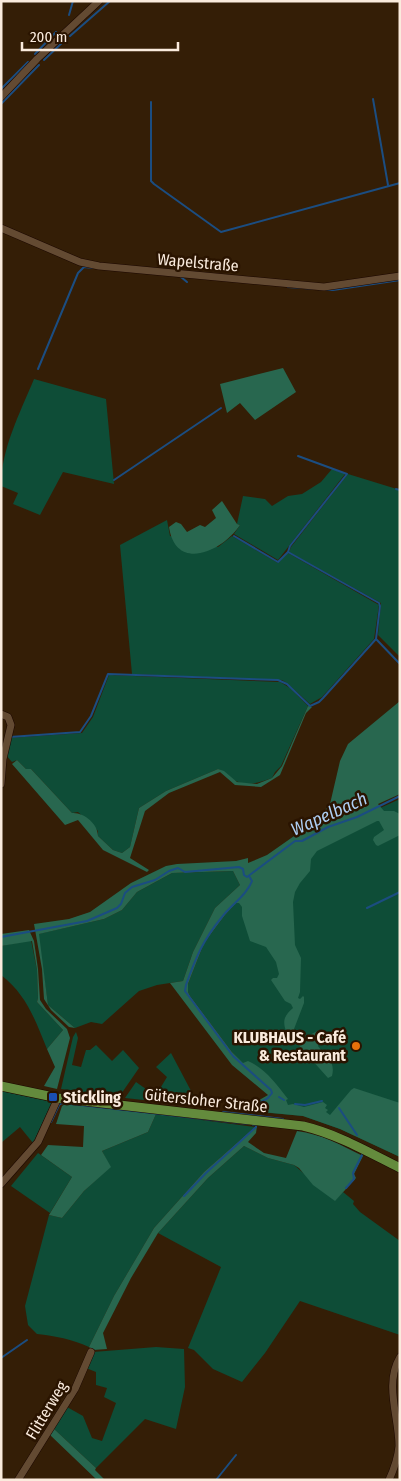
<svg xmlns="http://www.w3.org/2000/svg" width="401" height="1481" viewBox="0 0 401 1481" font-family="'Fira Sans Condensed',sans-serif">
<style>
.green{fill:#0e4d37}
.forest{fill:#28674f}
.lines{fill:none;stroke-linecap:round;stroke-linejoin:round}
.stream{stroke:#1b4d81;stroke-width:2}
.minor-casing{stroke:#1b0700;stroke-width:8}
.major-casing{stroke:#1b0700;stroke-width:10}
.minor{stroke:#634a32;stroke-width:7}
.major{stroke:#648b3d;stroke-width:9}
.food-dot{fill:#e8710a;stroke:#2a1400;stroke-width:2}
.transit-dot{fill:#1a4fb4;stroke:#2a1400;stroke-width:2}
.labels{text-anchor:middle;stroke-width:5;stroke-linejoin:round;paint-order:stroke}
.street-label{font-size:16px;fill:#faebdd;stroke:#2a1400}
.poi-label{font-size:16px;font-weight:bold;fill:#faebdd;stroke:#2a1400;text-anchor:end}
.water-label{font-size:18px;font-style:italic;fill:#aecff4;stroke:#2a1400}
</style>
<rect width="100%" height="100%" fill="#341e06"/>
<!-- green -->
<g class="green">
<path d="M 34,379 L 106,399 L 114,484 L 63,472 L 40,515 L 13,504 L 18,493 L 1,486 C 1,449 20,413 34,379 Z"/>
<path d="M 332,469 L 345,474 L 278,560 L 234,534 L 240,525 L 237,524 L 243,496 L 265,499 L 272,506 L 288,496 L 302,494 L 321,482 Z"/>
<path d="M 348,474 L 400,490 L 400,657 L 378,635 L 381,603 L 289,552 L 291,547 Z"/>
<path d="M 167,520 L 170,536 L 218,547 L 232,536 L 278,563 L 288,553 L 379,605 L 374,639 L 322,697 L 310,704 L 287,683 L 282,680 L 132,674 L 120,545 Z"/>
<path d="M 109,675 L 280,682 L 290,688 L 308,706 L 281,766 L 275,772 L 272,778 C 261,782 247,787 236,781 C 229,778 226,772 218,769 L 166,791 L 139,808 L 130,847 L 122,853 L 113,850 L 98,836 L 98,831 L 78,812 L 72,813 L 31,769 L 26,769 L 17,760 L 12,762 L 5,754 L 9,738 L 82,733 L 93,717 Z"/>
<path d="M 400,799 L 400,1157 L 340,1129 L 303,1116 L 248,1111 L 272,1096 L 232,1052 L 190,996 L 188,992 L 188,984 L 204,943 L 225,915 L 236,903 L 380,808 Z"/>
<path d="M 233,871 L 240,885 L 215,908 L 193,952 L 183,981 L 157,985 L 139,991 L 102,1024 L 91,1022 L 75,1028 L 48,1005 L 38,934 L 104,919 L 122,910 L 137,892 L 172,873 Z"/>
<path d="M 31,940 L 37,970 L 38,998 L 37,1002 L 63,1030 L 47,1049 C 35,1020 27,995 1,975 L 1,946 Z"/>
<path d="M 76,1032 L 78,1038 L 72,1065 L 81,1067 L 86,1050 L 90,1050 L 96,1045 L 112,1061 L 123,1050 L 139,1068 L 119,1097 L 61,1089 L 73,1037 Z"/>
<path d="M 171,1053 L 199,1106 L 125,1098 L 136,1082 L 153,1094 L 161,1087 L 167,1077 L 156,1067 Z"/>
<path d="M 1,1091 L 52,1102 L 33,1143 L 20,1127 L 1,1143 Z"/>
<path d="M 156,1114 L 255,1127 L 204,1172 L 154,1228 L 114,1296 L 89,1347 C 72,1339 55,1336 37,1334 L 28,1325 L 25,1306 L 49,1215 L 62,1218 L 84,1191 L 110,1167 L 102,1151 L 148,1132 Z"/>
<path d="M 244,1146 L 268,1158 L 294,1165 L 335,1200 L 343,1192 L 354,1201 L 353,1204 L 360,1212 L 400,1241 L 400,1335 L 300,1301 L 265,1353 L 242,1382 L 213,1369 L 194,1350 L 188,1348 L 221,1267 L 158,1233 L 208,1178 Z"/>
<path d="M 38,1153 L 72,1177 L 50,1213 L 11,1186 Z"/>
<path d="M 156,1347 L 184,1349 L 185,1387 L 176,1429 L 145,1419 L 96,1468 L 53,1428 L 67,1407 L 83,1416 L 92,1438 L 102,1441 L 116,1403 L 104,1397 L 107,1388 L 96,1385 L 96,1372 L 86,1368 L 93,1352 Z"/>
</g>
<!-- forest -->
<g class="forest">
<path d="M 283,368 L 296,392 L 255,420 L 240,403 L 227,413 L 220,384 Z"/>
<path d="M 222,501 L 237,524 L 240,525 C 223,551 176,573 169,527 L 176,522 L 181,524 L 187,532 L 200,525 L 205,527 L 216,518 L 212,510 Z"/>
<path d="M 400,701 L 400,794 L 378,804 L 384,811 L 394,811 L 400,814 L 400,835 L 378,846 L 376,845 L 373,840 L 374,837 L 384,830 L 379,821 L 377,821 L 317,851 L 311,859 L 310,871 L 300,883 L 295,892 L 293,902 L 295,945 L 301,958 L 300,992 L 298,998 L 300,999 L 303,996 L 304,997 L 304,1003 L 294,1029 L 300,1036 L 306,1037 L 319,1030 L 324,1031 L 324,1035 L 319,1042 L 318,1046 C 325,1057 336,1060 332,1076 L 328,1078 L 286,1031 C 282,1020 285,1015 293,1008 L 291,1004 L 285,1001 L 271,980 L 273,978 L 277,978 L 279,974 L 276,962 L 266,947 L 250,941 L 242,916 L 242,907 L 239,903 L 236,903 L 225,915 L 204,943 L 188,984 L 188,992 L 190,996 L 232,1052 L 243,1063 L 248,1061 C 266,1069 276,1084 288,1099 L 286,1100 L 288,1105 L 293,1104 L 304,1107 L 323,1102 L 327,1105 L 325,1108 L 328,1110 L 326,1112 L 330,1115 L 351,1090 L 354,1088 L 400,1103 L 400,1157 L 340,1129 L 303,1116 L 242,1110 L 268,1095 L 232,1065 L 170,983 L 183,981 L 193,952 L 215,908 L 240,885 L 233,871 L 172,873 L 137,892 L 122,910 L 104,919 L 39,934 L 48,1005 L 75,1028 L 69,1027 L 51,1010 L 44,999 L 42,969 L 34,924 L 69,919 L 90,912 L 131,883 L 166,866 L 177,864 L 236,861 L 248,858 L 248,863 L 267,855 L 317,820 L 330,804 L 340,761 L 348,744 Z"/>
<path d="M 308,706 L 312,707 L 306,713 L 280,775 L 261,787 L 235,785 L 220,772 L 169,793 L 145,811 L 130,858 L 149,870 L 147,872 L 103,850 L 78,820 L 65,825 L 12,764 L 17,760 L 26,769 L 31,769 L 72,813 C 84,812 98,824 98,836 L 113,850 L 122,853 L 130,847 L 139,808 L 166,791 L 218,769 L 224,771 L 237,782 L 257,784 L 272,778 L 282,766 Z"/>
<path d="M 29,930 L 34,941 L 38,969 L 40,1000 L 46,1009 L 67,1029 L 70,1038 L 57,1089 L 44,1086 L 55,1067 L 47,1049 L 63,1030 L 37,1002 L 38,998 L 37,970 L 32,941 L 1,946 L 1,934 Z"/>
<path d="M 67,1103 L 156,1114 L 148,1132 L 102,1151 L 111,1167 L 84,1191 L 62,1218 L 49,1215 L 72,1177 L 41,1155 L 48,1145 L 83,1147 L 84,1126 L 56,1124 L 62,1106 Z"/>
<path d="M 257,1126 L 256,1133 L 248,1142 L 264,1153 L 286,1158 L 297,1131 C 321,1134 341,1145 363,1156 L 354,1174 L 356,1178 L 335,1201 L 313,1185 L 299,1168 L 294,1165 L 268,1158 L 244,1146 L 208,1178 L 158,1233 L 131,1278 L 103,1333 L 107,1349 L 93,1350 L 89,1347 L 114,1296 L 154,1228 L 204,1172 L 255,1127 Z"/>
<path d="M 53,1428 L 96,1468 L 95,1470 L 105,1480 L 97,1480 L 49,1434 Z"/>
</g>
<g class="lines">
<!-- stream -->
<g class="stream">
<path d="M 69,15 L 73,1"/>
<path d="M 70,36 L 110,1"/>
<path d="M 35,54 L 56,32"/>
<path d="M 44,60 L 65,40"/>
<path d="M 1,89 L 28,62"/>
<path d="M 373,99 L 388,185"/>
<path d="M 151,102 L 151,181 L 154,184 L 221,232 L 400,183"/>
<path d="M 1,104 L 39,65"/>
<path d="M 181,277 L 187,282"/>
<path d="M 288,287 L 333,290 L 400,280"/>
<path d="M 38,369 L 78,273 L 84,267 L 94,268"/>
<path d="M 114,480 L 221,408"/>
<path d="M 396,489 L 400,490"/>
<path d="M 234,536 L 278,562 L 288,552"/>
<path d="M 376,639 L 400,664"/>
<path d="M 10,737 L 80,732 L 91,716 L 108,674 L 278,680 L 287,684 L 310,706 L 319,702 L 323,698 L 376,639 L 380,606 L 379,603 L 288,552 L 290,546 L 347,474 L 298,456"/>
<path d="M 367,908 L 400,892"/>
<path d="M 1,937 L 87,921 L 117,908 L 121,904 L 125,893 L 132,887 L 155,880 L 169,871 L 178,868 L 185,872 L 239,867 L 243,869 L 244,875 L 247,877 L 295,841 L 302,841 L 328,827 L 357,817 L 400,796"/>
<path d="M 62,1094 L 69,1095"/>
<path d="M 279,1097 L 284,1100"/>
<path d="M 295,1104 L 305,1105 L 322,1101"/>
<path d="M 339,1108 L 357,1135"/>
<path d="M 249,1109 L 268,1098 L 272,1093 L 271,1090 L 233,1056 L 185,991 L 186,985 C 196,957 203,940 222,917 C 231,905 247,895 252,881 L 249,876"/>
<path d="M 223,1112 L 283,1119"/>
<path d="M 51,1122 L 59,1105 L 62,1103 L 248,1124"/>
<path d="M 346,1188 L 354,1179 L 353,1173 L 363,1153"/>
<path d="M 184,1196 L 206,1173 L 256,1127 L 256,1125 L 253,1125"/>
<path d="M 1,1358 L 27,1340"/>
<path d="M 216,1480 L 236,1455"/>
</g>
<!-- minor casing -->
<g class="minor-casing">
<g id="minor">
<path d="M 1,97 L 37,59 L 99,1"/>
<path d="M 1,228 L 80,262 L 99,266 L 324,287 L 400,276"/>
<path d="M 1,714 L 8,717 L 11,725 L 3,759 L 1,784"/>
<path d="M 1,1184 L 38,1142 L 58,1098"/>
<path d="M 18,1480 L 75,1389 L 91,1352"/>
<path d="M 389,1480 C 394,1469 398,1457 399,1446 C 399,1417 384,1384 400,1357"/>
</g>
</g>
<!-- major casing -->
<g class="major-casing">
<path id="major" d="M 1,1086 L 58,1098 L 303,1126 C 337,1134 368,1152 400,1168"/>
</g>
<!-- minor -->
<use href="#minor" class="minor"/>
<!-- major -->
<use href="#major" class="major"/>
</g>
<!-- markers -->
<circle class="food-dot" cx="356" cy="1046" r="5"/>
<rect class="transit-dot" x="48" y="1092" width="10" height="10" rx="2.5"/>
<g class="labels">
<!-- street labels -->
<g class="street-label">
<text transform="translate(198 262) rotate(5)" y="6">Wapelstraße</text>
<text transform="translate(206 1100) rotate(6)" y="6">Gütersloher Straße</text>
<text transform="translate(46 1410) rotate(-59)" y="6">Flitterweg</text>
</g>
<!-- poi labels -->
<g class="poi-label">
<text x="346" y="1043">KLUBHAUS - Café<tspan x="346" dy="18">&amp; Restaurant</tspan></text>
<text x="63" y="1103" text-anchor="start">Stickling</text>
</g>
<!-- water labels -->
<g class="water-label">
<text transform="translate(329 814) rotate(-24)" y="6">Wapelbach</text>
</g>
</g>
<!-- border -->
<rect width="401" height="1481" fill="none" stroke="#faebdd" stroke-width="5"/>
<!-- scale -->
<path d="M22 42v8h156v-8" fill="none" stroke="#faebdd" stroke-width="2.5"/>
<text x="30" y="42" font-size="15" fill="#faebdd" stroke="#2a1400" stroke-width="4" paint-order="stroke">200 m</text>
</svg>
